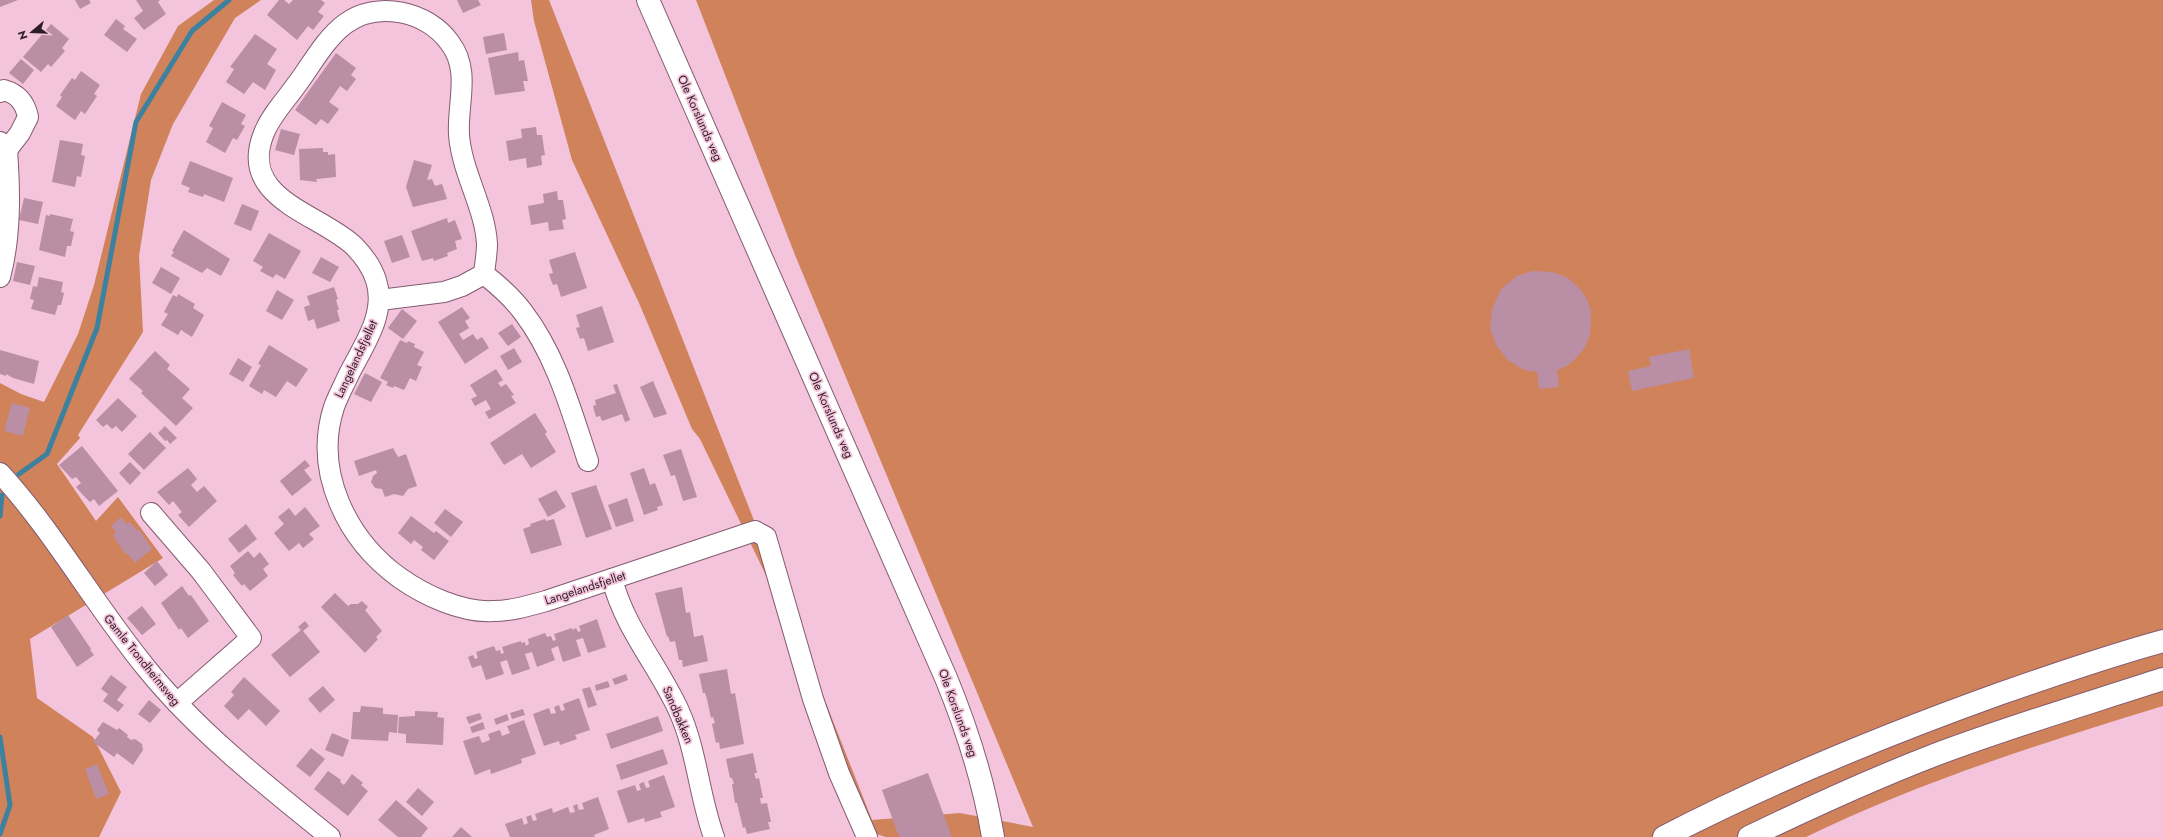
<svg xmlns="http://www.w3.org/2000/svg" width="2163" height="837" viewBox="0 0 2163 837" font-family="Jost,sans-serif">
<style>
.forest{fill:#d0825a}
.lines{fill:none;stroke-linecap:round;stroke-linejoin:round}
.stream{stroke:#3d81a0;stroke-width:5}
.building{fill:#ba8ea4}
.street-casing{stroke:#835b70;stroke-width:22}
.secondary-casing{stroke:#835b70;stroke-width:24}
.highway-casing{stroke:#835b70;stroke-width:24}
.street{stroke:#fff;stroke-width:20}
.secondary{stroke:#fff;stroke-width:22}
.highway{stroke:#fff;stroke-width:22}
.labels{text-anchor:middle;stroke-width:3.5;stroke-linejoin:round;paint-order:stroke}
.street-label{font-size:12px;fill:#2e1d26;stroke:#f3c4db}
</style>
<rect width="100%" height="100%" fill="#f3c4db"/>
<!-- forest -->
<g class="forest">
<path d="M 214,0 L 261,0 L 235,18 L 173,124 L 151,180 L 139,256 L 143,332 L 78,435 L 80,438 L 57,464 L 96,521 L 118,497 L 163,558 L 30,639 L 37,698 L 93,737 L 121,792 L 99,837 L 0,837 L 0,383 L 21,394 L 44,402 L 78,334 L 94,285 L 141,94 L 178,26 Z"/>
<path d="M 531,0 L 549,0 L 872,820 L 960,813 L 1033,827 L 795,255 L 696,0 L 2163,0 L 2163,706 C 2042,743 1919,782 1806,837 L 886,837 L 863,830 L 793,631 L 700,439 L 692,429 L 639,303 L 572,160 L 534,21 Z"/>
</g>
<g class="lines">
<!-- stream -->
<g class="stream">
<path d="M 19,474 L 47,454 L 97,328 L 136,122 L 192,31 L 229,0"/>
<path d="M 0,516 L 2,495"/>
<path d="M 0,737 L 10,805 L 0,834"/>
</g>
</g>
<!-- building -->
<g class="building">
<path d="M 0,0 L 18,0 L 0,7 Z"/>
<path d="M 75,0 L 89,0 L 91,3 L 80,9 Z"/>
<path d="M 136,0 L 160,0 L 158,2 L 166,14 L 144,30 L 134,18 L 143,11 Z"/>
<path d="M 279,0 L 284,0 L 289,4 L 293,0 L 321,0 L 325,3 L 318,12 L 324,16 L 313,30 L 308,26 L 297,40 L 267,15 Z"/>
<path d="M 457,0 L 478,0 L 481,5 L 463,13 Z"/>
<path d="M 116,19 L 125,26 L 123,29 L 137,39 L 127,52 L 104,35 Z"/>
<path d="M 51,24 L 69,39 L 62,48 L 65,51 L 51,67 L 48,64 L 41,72 L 23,57 Z"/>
<path d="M 504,33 L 507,50 L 486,54 L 483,37 Z"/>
<path d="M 255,34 L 277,49 L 267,64 L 276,70 L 265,90 L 253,82 L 244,94 L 226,82 L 234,69 L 230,67 Z"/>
<path d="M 518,52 L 519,61 L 524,60 L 528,81 L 523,81 L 525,91 L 495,95 L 488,58 Z"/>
<path d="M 336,53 L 356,68 L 351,75 L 356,79 L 347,91 L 340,86 L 329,102 L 339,109 L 328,124 L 321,119 L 316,125 L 295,110 Z"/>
<path d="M 21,59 L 34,70 L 23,84 L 9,73 Z"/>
<path d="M 81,71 L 100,85 L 94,94 L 97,96 L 85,114 L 81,111 L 75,120 L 56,106 L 62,97 L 60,95 L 72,78 L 75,80 Z"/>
<path d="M 222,102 L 246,115 L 241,124 L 245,126 L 237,140 L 233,138 L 225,153 L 206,142 L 213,128 L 209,126 Z"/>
<path d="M 536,127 L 537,135 L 542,135 L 545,155 L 541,156 L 542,165 L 527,168 L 526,158 L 509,161 L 506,141 L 522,138 L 521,129 Z"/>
<path d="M 281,129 L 300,134 L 294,155 L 275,150 Z"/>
<path d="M 60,140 L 83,144 L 81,155 L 85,156 L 81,177 L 77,176 L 75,187 L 52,182 Z"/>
<path d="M 323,148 L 323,152 L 328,152 L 328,155 L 335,154 L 336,177 L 316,179 L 317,182 L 300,180 L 299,149 Z"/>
<path d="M 414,160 L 432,165 L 427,180 L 432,179 L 435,186 L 442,184 L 447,199 L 413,207 L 406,187 Z"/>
<path d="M 190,161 L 233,178 L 224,202 L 204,194 L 203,197 L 188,192 L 190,188 L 181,184 Z"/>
<path d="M 557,191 L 558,200 L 563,200 L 566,219 L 562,220 L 564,229 L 549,231 L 548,222 L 531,225 L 528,206 L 544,203 L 543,194 Z"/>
<path d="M 24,198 L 43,202 L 38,224 L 19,220 Z"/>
<path d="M 242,204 L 259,211 L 251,231 L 234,224 Z"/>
<path d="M 50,214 L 73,219 L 70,231 L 74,232 L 71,246 L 67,246 L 65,257 L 39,250 L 46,215 L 50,216 Z"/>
<path d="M 447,218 L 448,223 L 455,220 L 462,239 L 455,241 L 457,249 L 447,253 L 448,256 L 434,261 L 433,258 L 422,261 L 411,231 Z"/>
<path d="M 184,230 L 230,259 L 221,276 L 207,268 L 202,273 L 171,256 L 174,252 L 172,251 Z"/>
<path d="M 269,233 L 301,251 L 285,279 L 276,274 L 273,278 L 260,271 L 263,267 L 253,261 Z"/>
<path d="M 402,235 L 410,257 L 392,263 L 384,241 Z"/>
<path d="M 575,252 L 587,288 L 561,297 L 557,284 L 553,285 L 551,280 L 549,274 L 553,273 L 549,260 Z"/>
<path d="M 321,257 L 339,267 L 330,282 L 312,273 Z"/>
<path d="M 17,262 L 35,266 L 30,285 L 13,281 Z"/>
<path d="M 161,267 L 180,278 L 171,294 L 152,283 Z"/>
<path d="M 1533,271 L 1553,272 L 1568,278 L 1580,289 L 1587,299 L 1591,311 L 1590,335 L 1584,349 L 1576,358 L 1567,366 L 1557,370 L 1559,387 L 1539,389 L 1537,372 L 1524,370 L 1508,360 L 1496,345 L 1490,328 L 1492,309 L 1501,289 L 1517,276 Z"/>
<path d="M 39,277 L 63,282 L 61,292 L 64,293 L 61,305 L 58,305 L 55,315 L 31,309 L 34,300 L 30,299 L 33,286 L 37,287 Z"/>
<path d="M 334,287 L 338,299 L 336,300 L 339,310 L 337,310 L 340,321 L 317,329 L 314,319 L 308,321 L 304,307 L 310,305 L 307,296 Z"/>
<path d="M 277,290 L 294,300 L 282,320 L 266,311 Z"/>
<path d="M 178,294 L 195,304 L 193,308 L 204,315 L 192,337 L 181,330 L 178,335 L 161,325 L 168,314 L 164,312 L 173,295 L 177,297 Z"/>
<path d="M 602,306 L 614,342 L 588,351 L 584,338 L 580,339 L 576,328 L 580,327 L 576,315 Z"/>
<path d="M 462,307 L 470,318 L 465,321 L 469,328 L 459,334 L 463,340 L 473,334 L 477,340 L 482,337 L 489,348 L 465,364 L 438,322 Z"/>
<path d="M 402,309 L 417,321 L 403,339 L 388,328 Z"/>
<path d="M 512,324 L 521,337 L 508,346 L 498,333 Z"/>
<path d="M 400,340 L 407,343 L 408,341 L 415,344 L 414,347 L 424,352 L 417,365 L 422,367 L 416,381 L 410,378 L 404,390 L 394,386 L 393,388 L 386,385 L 388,382 L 380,378 Z"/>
<path d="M 269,345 L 308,369 L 296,387 L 287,381 L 276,397 L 264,390 L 262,394 L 249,386 L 261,365 L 258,364 Z"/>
<path d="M 514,348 L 522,362 L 508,370 L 500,356 Z"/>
<path d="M 1689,349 L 1694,378 L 1632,391 L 1628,371 L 1651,366 L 1649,357 Z"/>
<path d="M 0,350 L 39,361 L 34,384 L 13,378 L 6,374 L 6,376 L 0,374 Z"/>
<path d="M 155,351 L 170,365 L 167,369 L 190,389 L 182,398 L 193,408 L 176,426 L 141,393 L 143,391 L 129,379 Z"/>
<path d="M 238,358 L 252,367 L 243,382 L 229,374 Z"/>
<path d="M 496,369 L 503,380 L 498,383 L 501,387 L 506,384 L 514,395 L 511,396 L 516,403 L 489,419 L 485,412 L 491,409 L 486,400 L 475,406 L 471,399 L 477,396 L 470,385 Z"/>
<path d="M 365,373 L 382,382 L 371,402 L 354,394 Z"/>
<path d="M 653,381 L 667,414 L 654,418 L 640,387 Z"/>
<path d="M 617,384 L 630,420 L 625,422 L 622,414 L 602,421 L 600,416 L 596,417 L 593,406 L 596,405 L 595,400 L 616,393 L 613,385 Z"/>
<path d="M 118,398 L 137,416 L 122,432 L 116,426 L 112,429 L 107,424 L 103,427 L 96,420 Z"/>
<path d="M 12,403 L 30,408 L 23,436 L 4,431 Z"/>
<path d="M 535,413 L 547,432 L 545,434 L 556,452 L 531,468 L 522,454 L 504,465 L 490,443 Z"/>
<path d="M 165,426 L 177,438 L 170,444 L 167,440 L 165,441 L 158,433 Z"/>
<path d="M 150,432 L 166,448 L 144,470 L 128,454 Z"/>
<path d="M 82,446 L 118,491 L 99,506 L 94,499 L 90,502 L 83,495 L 76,487 L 81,483 L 76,477 L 72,479 L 59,465 Z"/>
<path d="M 393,448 L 398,457 L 406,454 L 417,486 L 408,489 L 403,496 L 394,494 L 385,497 L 382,489 L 375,488 L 371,482 L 373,476 L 377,473 L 376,470 L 359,476 L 354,461 Z"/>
<path d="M 681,449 L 697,497 L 683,501 L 675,475 L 671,476 L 663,455 Z"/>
<path d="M 305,460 L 310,466 L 304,470 L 312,480 L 292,496 L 280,481 Z"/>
<path d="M 130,462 L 141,473 L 130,485 L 119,473 Z"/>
<path d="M 188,468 L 197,479 L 191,485 L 197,492 L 204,486 L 217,501 L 189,527 L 178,515 L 182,512 L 173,501 L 169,505 L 157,492 Z"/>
<path d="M 644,468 L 650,485 L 655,483 L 663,505 L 657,507 L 658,510 L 644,515 L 630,473 Z"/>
<path d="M 596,485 L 612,529 L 586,538 L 571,493 Z"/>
<path d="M 556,490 L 566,507 L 548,517 L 538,499 Z"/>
<path d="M 627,498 L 634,521 L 616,527 L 608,505 Z"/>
<path d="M 305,507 L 320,526 L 309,534 L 314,539 L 303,548 L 299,543 L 289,551 L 274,533 L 284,524 L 278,517 L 289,508 L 295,516 Z"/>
<path d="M 445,509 L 463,522 L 451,537 L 434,523 Z"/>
<path d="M 411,516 L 434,533 L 436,531 L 449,541 L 434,560 L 421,550 L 423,547 L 414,540 L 411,544 L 398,533 Z"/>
<path d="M 121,517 L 127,524 L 130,522 L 137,531 L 139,529 L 152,549 L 135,563 L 127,553 L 125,554 L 113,535 L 116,532 L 111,526 Z"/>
<path d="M 545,519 L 546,521 L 554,519 L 562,545 L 531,554 L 523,529 L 531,526 L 530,524 Z"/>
<path d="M 246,524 L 257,539 L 239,553 L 228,539 Z"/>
<path d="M 248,551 L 254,558 L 260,552 L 269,564 L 263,569 L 268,576 L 250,591 L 244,584 L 242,586 L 233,575 L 235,573 L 230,566 Z"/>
<path d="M 157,561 L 168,575 L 155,586 L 144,573 Z"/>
<path d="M 182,586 L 189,596 L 191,595 L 209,621 L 188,638 L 181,628 L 179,630 L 161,603 Z"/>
<path d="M 682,587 L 686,613 L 690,612 L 694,637 L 703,635 L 708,661 L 683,667 L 682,660 L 679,660 L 675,641 L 670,642 L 668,636 L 667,637 L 655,593 Z"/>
<path d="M 335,593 L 348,606 L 351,604 L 358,604 L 362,601 L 368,607 L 365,610 L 382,631 L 376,637 L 378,639 L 365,653 L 321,607 Z"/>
<path d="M 142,606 L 156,624 L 142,635 L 127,618 Z"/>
<path d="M 68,615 L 91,649 L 90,650 L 94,655 L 77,667 L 51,627 Z"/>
<path d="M 597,619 L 606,647 L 588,653 L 583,638 L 576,640 L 581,656 L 563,662 L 558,646 L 551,649 L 555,660 L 537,667 L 532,652 L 525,654 L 530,669 L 512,675 L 507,660 L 500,662 L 504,674 L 486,680 L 481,665 L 472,668 L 468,657 L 473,655 L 475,659 L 478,658 L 476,652 L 494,646 L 496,651 L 500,650 L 501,654 L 504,653 L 502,647 L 521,641 L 521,643 L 525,642 L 526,646 L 529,644 L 528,639 L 545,633 L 547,637 L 551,636 L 553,641 L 556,640 L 554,634 L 572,628 L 572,630 L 576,628 L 578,632 L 581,631 L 579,626 Z"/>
<path d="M 305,621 L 309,626 L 303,631 L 320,652 L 290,677 L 271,655 L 301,630 L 298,627 Z"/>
<path d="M 727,669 L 731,694 L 735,693 L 744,744 L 720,749 L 719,742 L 716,743 L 712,724 L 715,723 L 713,717 L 711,718 L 707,699 L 705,693 L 703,693 L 699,674 Z"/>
<path d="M 626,674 L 628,680 L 615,685 L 612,679 Z"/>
<path d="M 111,675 L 127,687 L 117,700 L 124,705 L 118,712 L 103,701 L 108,694 L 101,689 Z"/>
<path d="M 244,677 L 280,711 L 266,726 L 249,709 L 238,720 L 224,706 L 234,695 L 231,692 Z"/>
<path d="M 608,681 L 610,687 L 596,691 L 595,685 Z"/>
<path d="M 323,686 L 335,700 L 320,713 L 308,699 Z"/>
<path d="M 590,687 L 597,705 L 588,708 L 582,689 Z"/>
<path d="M 579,698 L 590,730 L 575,735 L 577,739 L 560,745 L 559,741 L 544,746 L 533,714 L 549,708 L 551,714 L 556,713 L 554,707 L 559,705 L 561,711 L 565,710 L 563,704 Z"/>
<path d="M 149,700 L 161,710 L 150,723 L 138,714 Z"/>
<path d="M 361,706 L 383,708 L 383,714 L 398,715 L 397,733 L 389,732 L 388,741 L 351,739 L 353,712 L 360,712 Z"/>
<path d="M 523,709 L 525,715 L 512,719 L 510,713 Z"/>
<path d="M 415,711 L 438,712 L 437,717 L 444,718 L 443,745 L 406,743 L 406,734 L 398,733 L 399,717 L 415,716 Z"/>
<path d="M 480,713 L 482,719 L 469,724 L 466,717 Z"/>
<path d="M 507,714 L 509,720 L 496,725 L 494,719 Z"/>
<path d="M 658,716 L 663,731 L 611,749 L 606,734 Z"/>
<path d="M 524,720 L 536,754 L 521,759 L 522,763 L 491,774 L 490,769 L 475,775 L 463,741 L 479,736 L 482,743 L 490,740 L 488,734 L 500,730 L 502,736 L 510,733 L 507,726 Z"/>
<path d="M 103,722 L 117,730 L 119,728 L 128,735 L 127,737 L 131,740 L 135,739 L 142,744 L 143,750 L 133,765 L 117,753 L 114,757 L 93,742 L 100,733 L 97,730 Z"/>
<path d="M 483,722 L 485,729 L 472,733 L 470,727 Z"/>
<path d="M 332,733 L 349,740 L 343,757 L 325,750 Z"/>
<path d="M 311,748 L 325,759 L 310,777 L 296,766 Z"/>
<path d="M 663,749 L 668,764 L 621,780 L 616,765 Z"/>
<path d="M 753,753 L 757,773 L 754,773 L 756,779 L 759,778 L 763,798 L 760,798 L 761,804 L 767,803 L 771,822 L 768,822 L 770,829 L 747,834 L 745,827 L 743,828 L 737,803 L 735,803 L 732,784 L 734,784 L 732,778 L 730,778 L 726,759 Z"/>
<path d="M 97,764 L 109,794 L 96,799 L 85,769 Z"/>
<path d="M 328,771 L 341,780 L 340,782 L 344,785 L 352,774 L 363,783 L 361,785 L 368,791 L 348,816 L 314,789 Z"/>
<path d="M 928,773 L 952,837 L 899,837 L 882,790 Z"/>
<path d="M 664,775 L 675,807 L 660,812 L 662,817 L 645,822 L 644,818 L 628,823 L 617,791 L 635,785 L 637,791 L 641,790 L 639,784 L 644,782 L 646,788 L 650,787 L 648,781 Z"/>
<path d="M 418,788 L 434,802 L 422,816 L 406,802 Z"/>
<path d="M 598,797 L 609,829 L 594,835 L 595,837 L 510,837 L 505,824 L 522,818 L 524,825 L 528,823 L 526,817 L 531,815 L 533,821 L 537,820 L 535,814 L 552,808 L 553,813 L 568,807 L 570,813 L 575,812 L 573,806 L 577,804 L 579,810 L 584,809 L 582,803 Z"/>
<path d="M 396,800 L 428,828 L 421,837 L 398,837 L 378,820 Z"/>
<path d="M 461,827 L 472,837 L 452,837 Z"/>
</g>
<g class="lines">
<!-- street casing -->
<g class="street-casing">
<g id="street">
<path d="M 0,92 L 4,90 C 18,94 25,102 28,117 L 20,133 L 7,150 L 0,142"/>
<path d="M 0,277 C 11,236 10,191 7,150"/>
<path d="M 380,300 L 444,292 L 462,286 L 484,274"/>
<path d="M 588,461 C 571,410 556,355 523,312 C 512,297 498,285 484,274 C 485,264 487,254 487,244 C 485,207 462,173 459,135 C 457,103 471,71 450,43 C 428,11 377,0 345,24 C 325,39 312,64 297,84 C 286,100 271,115 264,133 C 237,199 319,213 354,246 C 363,255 372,268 376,280 C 387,314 363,346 349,374 C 344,385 338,396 334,407 C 313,472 347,540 400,578 C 424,595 462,613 493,611 C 511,611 528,606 546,601 L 746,534 L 755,531 L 766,537 L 813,699 L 839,773 L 867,837"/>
<path d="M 0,473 C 55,533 95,606 147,669 C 199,733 266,785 330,837"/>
<path d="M 151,513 L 201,571 L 251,638 L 177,703"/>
<path d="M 612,579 C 625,629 658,665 679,711 C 697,751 699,796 714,837"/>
</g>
</g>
<!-- secondary casing -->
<g class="secondary-casing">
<path id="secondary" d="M 648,0 L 946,678 C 967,729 984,782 993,837"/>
</g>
<!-- highway casing -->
<g class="highway-casing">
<g id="highway">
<path d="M 1664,837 C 1772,781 1885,735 1999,694 C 2053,675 2108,656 2163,641"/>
<path d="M 1749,837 C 1809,808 1870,780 1932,756 C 2008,727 2086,704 2163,679"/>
</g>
</g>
<!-- street -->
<use href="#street" class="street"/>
<!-- secondary -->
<use href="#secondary" class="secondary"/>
<!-- highway -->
<use href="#highway" class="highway"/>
</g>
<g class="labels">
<!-- street labels -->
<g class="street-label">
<text transform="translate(700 118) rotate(66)" y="4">Ole Korslunds veg</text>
<text transform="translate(356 359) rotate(-65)" y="4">Langelandsfjellet</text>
<text transform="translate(831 415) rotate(66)" y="4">Ole Korslunds veg</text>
<text transform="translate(585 588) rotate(-18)" y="4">Langelandsfjellet</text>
<text transform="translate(142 660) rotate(51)" y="4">Gamle Trondheimsveg</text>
<text transform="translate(958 713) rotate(70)" y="4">Ole Korslunds veg</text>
<text transform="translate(678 715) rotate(67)" y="4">Sandbakken</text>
</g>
</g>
<!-- north arrow -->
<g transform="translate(32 32) rotate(251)" stroke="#f3c4db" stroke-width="3" paint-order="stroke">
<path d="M0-3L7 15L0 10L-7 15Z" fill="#2e1d26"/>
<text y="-6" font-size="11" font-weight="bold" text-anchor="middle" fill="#2e1d26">N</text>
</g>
</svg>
